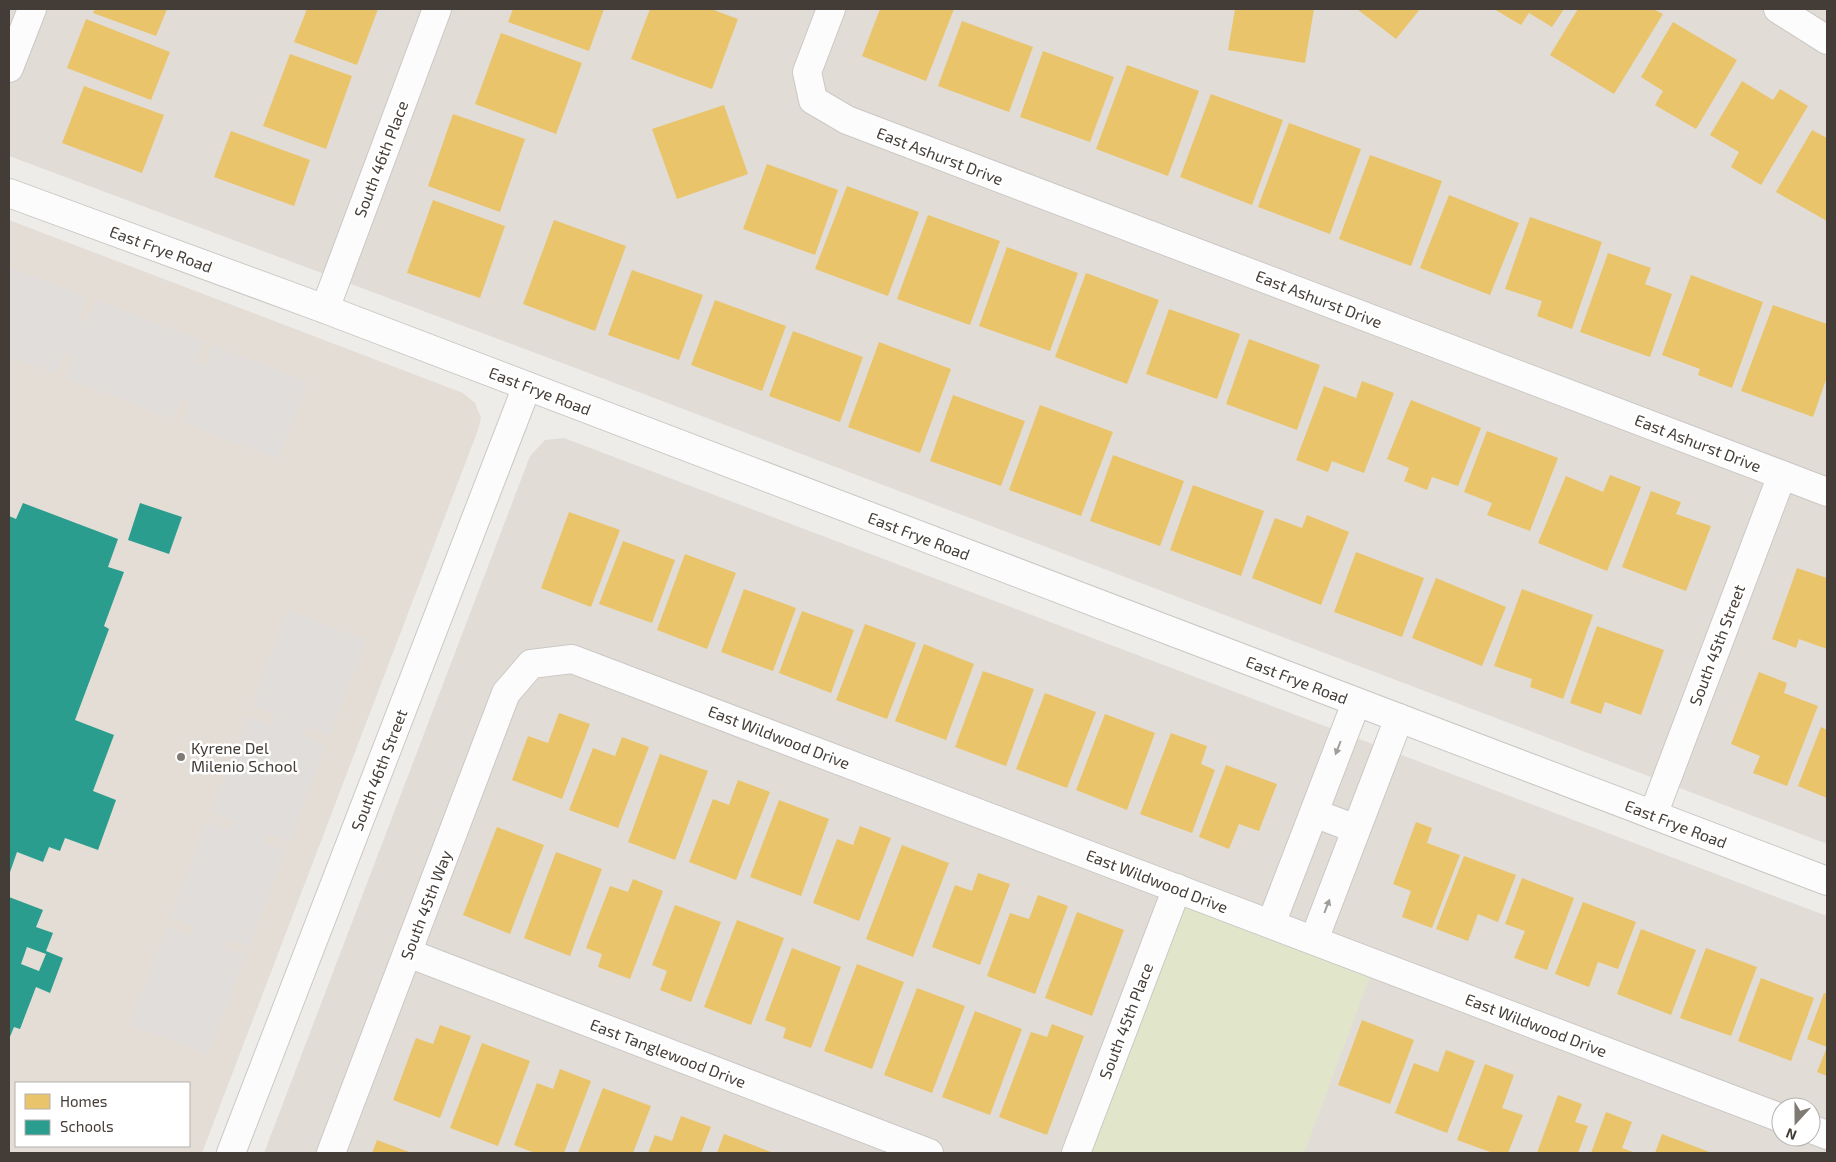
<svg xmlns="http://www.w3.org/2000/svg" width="1836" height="1162" viewBox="0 0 1836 1162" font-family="'Exo 2',sans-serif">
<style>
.residential{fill:#e2dcd7;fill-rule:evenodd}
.education{fill:#e4ddd5;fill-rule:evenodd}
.green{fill:#e1e6cb}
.parking{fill:#e0ddda}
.homes{fill:#e9c46a}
.schools{fill:#2a9d8f;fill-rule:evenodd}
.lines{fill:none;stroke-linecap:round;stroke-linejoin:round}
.minor-casing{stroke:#cbc8c5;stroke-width:30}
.minor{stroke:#fcfcfc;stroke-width:28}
.oneway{fill:#a09c99}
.poi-dot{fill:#807a75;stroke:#fff;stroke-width:2}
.labels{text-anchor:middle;stroke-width:5;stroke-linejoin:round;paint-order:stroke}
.street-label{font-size:16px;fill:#443c36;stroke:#fff}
.poi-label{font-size:16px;fill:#443c36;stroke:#fff;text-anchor:start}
</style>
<rect width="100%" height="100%" fill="#eeece9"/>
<!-- residential -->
<g class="residential">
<path d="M 9,9 L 1827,9 L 1827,844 L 570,366 L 9,156 Z"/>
<path d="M 564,438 L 1827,916 L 1827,1153 L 264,1153 L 530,456 L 545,440 ZM 1781,1107 L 1811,1107 L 1811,1137 L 1781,1137 Z"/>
</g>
<!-- education -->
<path class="education" d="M 9,220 L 463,393 L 475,403 L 481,418 L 478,430 L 202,1153 L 9,1153 ZM 16,1083 L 189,1083 L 189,1146 L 16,1146 Z"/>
<!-- green -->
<path class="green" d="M 1177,888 L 1375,963 L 1304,1153 L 1076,1153 Z"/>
<!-- parking -->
<g class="parking">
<path d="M 9,267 L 86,297 L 78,319 L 87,322 L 96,300 L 203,341 L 195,363 L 205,366 L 213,345 L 308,382 L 278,459 L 184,423 L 191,403 L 181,399 L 173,419 L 66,378 L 73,357 L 64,353 L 56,374 L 9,356 Z"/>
<path d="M 288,610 L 366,640 L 330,735 L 308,727 L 304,736 L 326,745 L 289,842 L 268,834 L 264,842 L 285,851 L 249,947 L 226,939 L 224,948 L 245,956 L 208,1054 L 130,1025 L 167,927 L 190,936 L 194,926 L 171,917 L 208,821 L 230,830 L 234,821 L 211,812 L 248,716 L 271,725 L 275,715 L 252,706 Z"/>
</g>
<!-- homes -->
<g class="homes">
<path d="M 95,9 L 167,9 L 156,36 L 93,13 Z"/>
<path d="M 307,9 L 378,9 L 357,65 L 294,42 Z"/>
<path d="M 513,9 L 604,9 L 589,51 L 508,22 Z"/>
<path d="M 650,9 L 711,9 L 738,19 L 712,89 L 631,59 Z"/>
<path d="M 880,9 L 954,9 L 926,81 L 862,56 Z"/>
<path d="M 1235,9 L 1314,9 L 1305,63 L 1228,50 Z"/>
<path d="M 1357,9 L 1420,9 L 1396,39 Z"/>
<path d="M 1494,9 L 1564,9 L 1552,27 L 1529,13 L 1521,25 Z"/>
<path d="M 1578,9 L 1653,9 L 1663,14 L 1614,94 L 1550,55 Z"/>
<path d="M 86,19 L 170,52 L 151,100 L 67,68 Z"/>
<path d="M 962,21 L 1033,47 L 1009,112 L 938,86 Z"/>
<path d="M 1673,22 L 1737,60 L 1696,129 L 1655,105 L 1663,91 L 1641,77 Z"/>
<path d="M 501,33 L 582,63 L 556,134 L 475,104 Z"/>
<path d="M 1043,51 L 1114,77 L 1090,142 L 1020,117 Z"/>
<path d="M 290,54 L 352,76 L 326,149 L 263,126 Z"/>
<path d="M 1127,65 L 1199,91 L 1168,176 L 1096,149 Z"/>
<path d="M 1742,81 L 1773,100 L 1780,89 L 1808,106 L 1761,185 L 1731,167 L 1739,152 L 1710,135 Z"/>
<path d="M 84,86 L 164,115 L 142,173 L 62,143 Z"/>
<path d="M 1211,94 L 1283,120 L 1252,205 L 1180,177 Z"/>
<path d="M 724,105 L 748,174 L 677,199 L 652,129 Z"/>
<path d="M 453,114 L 525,139 L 500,212 L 428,186 Z"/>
<path d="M 1289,123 L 1361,149 L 1330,234 L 1258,207 Z"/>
<path d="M 1812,130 L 1827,138 L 1827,221 L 1776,192 Z"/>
<path d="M 231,131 L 310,160 L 294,206 L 214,177 Z"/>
<path d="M 1370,155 L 1442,181 L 1411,266 L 1339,239 Z"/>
<path d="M 767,164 L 838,190 L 815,255 L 743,229 Z"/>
<path d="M 847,186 L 919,212 L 888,296 L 815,269 Z"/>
<path d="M 1449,195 L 1519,223 L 1490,295 L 1420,268 Z"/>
<path d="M 433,200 L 505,226 L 480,298 L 407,273 Z"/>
<path d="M 928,215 L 1000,241 L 970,325 L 897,299 Z"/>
<path d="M 1530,217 L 1602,242 L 1572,329 L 1537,316 L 1542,301 L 1505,289 Z"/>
<path d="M 554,220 L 626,246 L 595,331 L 523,304 Z"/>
<path d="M 1007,247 L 1078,273 L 1050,351 L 979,326 Z"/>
<path d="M 1608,253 L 1651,268 L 1645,284 L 1672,294 L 1650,357 L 1580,332 Z"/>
<path d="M 632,270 L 703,295 L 679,360 L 608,335 Z"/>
<path d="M 1086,273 L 1159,300 L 1127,384 L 1055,357 Z"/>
<path d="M 1691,275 L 1763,302 L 1732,388 L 1698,375 L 1700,369 L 1662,355 Z"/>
<path d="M 715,300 L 786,326 L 762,391 L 691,365 Z"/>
<path d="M 1773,305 L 1827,324 L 1827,377 L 1813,417 L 1741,391 Z"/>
<path d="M 1169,309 L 1240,334 L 1217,399 L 1146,374 Z"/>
<path d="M 793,331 L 863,357 L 840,422 L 769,396 Z"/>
<path d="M 1249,339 L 1320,365 L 1297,430 L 1226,404 Z"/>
<path d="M 879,342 L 951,369 L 920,453 L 848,427 Z"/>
<path d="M 1362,381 L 1394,393 L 1364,473 L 1332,461 L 1328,472 L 1296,460 L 1324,386 L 1356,398 Z"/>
<path d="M 953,395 L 1025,421 L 1001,486 L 930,461 Z"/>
<path d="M 1411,400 L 1481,428 L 1458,486 L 1432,477 L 1427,490 L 1404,481 L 1409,468 L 1387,459 Z"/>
<path d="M 1040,405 L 1113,432 L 1081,516 L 1009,490 Z"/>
<path d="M 1487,431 L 1558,458 L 1530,531 L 1487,515 L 1492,503 L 1464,492 Z"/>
<path d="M 1113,455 L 1184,481 L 1160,546 L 1090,521 Z"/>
<path d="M 1610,475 L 1641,487 L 1607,571 L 1538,543 L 1566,476 L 1603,492 Z"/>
<path d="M 1193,485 L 1264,511 L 1241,576 L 1170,550 Z"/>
<path d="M 1651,491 L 1681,502 L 1676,514 L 1711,526 L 1686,591 L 1622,567 Z"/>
<path d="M 569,512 L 620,530 L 591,607 L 541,588 Z"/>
<path d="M 1307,515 L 1349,532 L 1321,605 L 1252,578 L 1275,518 L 1302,528 Z"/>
<path d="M 623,541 L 675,560 L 652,623 L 599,604 Z"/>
<path d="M 1356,552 L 1424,578 L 1402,637 L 1334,612 Z"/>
<path d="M 685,554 L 736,573 L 707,649 L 657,630 Z"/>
<path d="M 1797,568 L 1827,578 L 1827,649 L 1799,639 L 1796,648 L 1772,639 Z"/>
<path d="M 1436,578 L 1506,607 L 1482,666 L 1412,638 Z"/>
<path d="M 744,589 L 796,608 L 773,671 L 721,652 Z"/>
<path d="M 1522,589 L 1593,615 L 1563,699 L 1530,687 L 1532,679 L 1494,666 Z"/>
<path d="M 802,611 L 854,630 L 831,693 L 779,673 Z"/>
<path d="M 865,624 L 916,643 L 887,719 L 836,700 Z"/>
<path d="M 1597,626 L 1664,650 L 1641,715 L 1605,702 L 1601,714 L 1570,703 Z"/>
<path d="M 924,644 L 974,664 L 946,740 L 895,721 Z"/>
<path d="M 983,671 L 1034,689 L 1006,766 L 955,747 Z"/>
<path d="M 1759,672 L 1787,683 L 1784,693 L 1818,706 L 1787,786 L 1753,773 L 1760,756 L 1731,744 Z"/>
<path d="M 1045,693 L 1096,712 L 1067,788 L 1016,769 Z"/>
<path d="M 559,713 L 590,724 L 562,799 L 512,780 L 528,736 L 548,743 Z"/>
<path d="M 1105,714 L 1155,733 L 1127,810 L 1076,790 Z"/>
<path d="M 1821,727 L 1827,730 L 1827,798 L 1798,786 Z"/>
<path d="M 1171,733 L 1207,746 L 1201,764 L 1215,770 L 1192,833 L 1140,814 Z"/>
<path d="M 622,737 L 649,747 L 618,828 L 569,810 L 593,748 L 615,756 Z"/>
<path d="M 660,754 L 708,771 L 675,860 L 628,842 Z"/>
<path d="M 1226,765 L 1277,784 L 1259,831 L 1239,824 L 1229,849 L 1199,837 Z"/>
<path d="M 738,780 L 770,792 L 736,880 L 689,862 L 713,799 L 729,805 Z"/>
<path d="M 779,800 L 829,819 L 801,896 L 750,877 Z"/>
<path d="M 1416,822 L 1432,828 L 1427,843 L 1460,855 L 1432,928 L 1402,917 L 1411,891 L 1393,884 Z"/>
<path d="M 860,826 L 891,838 L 859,921 L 813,903 L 837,839 L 853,845 Z"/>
<path d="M 497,827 L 544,845 L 510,934 L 463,915 Z"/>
<path d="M 902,845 L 949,863 L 913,957 L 866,939 Z"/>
<path d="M 556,852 L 602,869 L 570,956 L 524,938 Z"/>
<path d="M 1464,856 L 1516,875 L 1498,922 L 1478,914 L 1468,941 L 1436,929 Z"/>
<path d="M 978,873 L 1010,884 L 980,965 L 932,947 L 955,885 L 972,891 Z"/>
<path d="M 1522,878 L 1574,898 L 1547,970 L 1514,958 L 1525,931 L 1505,924 Z"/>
<path d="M 633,879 L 663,891 L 630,979 L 598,967 L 602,954 L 586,948 L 610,886 L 628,892 Z"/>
<path d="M 1038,895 L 1068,906 L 1035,994 L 987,976 L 1010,913 L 1029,919 Z"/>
<path d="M 1583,902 L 1636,922 L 1618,969 L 1598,962 L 1589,987 L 1555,974 Z"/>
<path d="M 675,905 L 721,922 L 691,1002 L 660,990 L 667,971 L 652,965 Z"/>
<path d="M 1077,912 L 1124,930 L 1092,1016 L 1045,998 Z"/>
<path d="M 737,920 L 784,938 L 751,1025 L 704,1007 Z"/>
<path d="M 1641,929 L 1696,950 L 1671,1015 L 1617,994 Z"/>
<path d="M 792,948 L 841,967 L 811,1048 L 783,1038 L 786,1028 L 765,1020 Z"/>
<path d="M 1706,948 L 1757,967 L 1731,1036 L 1680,1018 Z"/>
<path d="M 857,964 L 904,982 L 872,1069 L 824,1051 Z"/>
<path d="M 1761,978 L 1814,998 L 1791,1061 L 1738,1041 Z"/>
<path d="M 917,988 L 965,1006 L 932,1093 L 884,1075 Z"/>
<path d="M 1824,993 L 1827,994 L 1827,1076 L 1817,1072 L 1827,1047 L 1807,1039 Z"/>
<path d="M 975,1011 L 1022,1029 L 990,1115 L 942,1097 Z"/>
<path d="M 1362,1020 L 1414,1040 L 1390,1104 L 1338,1085 Z"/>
<path d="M 1052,1024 L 1084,1036 L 1047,1135 L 999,1117 L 1031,1032 L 1047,1037 Z"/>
<path d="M 440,1025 L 471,1036 L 440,1118 L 393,1100 L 416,1038 L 433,1044 Z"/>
<path d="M 482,1043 L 530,1061 L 498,1146 L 450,1128 Z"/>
<path d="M 1446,1050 L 1475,1061 L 1447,1133 L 1395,1113 L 1414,1063 L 1438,1072 Z"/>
<path d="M 1485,1064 L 1514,1075 L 1502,1108 L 1523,1115 L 1508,1153 L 1493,1153 L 1457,1140 Z"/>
<path d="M 560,1069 L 591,1081 L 564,1153 L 535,1153 L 514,1145 L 537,1083 L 553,1089 Z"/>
<path d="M 603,1088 L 651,1106 L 633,1153 L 578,1153 Z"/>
<path d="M 1558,1095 L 1582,1104 L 1575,1122 L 1588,1126 L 1578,1153 L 1537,1153 Z"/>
<path d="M 1606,1112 L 1632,1122 L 1622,1148 L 1636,1153 L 1591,1153 Z"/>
<path d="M 681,1116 L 711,1127 L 701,1153 L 648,1153 L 655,1135 L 672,1141 Z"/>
<path d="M 724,1134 L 771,1152 L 770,1153 L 717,1153 Z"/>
<path d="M 1662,1134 L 1712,1153 L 1655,1153 Z"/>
<path d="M 377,1140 L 412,1153 L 372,1153 Z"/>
</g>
<!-- schools -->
<g class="schools">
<path d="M 23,503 L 118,539 L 108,567 L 124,572 L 104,626 L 109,629 L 75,720 L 114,735 L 93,791 L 116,800 L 98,850 L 65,838 L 60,851 L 49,847 L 43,862 L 17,852 L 9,875 L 9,516 L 16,519 Z"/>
<path d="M 140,503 L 182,517 L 169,554 L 128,540 Z"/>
<path d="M 9,897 L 43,910 L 36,927 L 53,933 L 46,951 L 63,958 L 50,993 L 36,987 L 20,1029 L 14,1027 L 9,1039 ZM 27,947 L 46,954 L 39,971 L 21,964 Z"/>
</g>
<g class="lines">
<!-- minor casing -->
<g class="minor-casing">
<g id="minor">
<path d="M 831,9 L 807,72 L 813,100 L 847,120 L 1827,492"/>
<path d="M 1778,9 L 1827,40"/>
<path d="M 9,68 L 32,9"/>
<path d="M 9,193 L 325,309 L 1827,881"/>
<path d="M 325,309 L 437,9"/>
<path d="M 1314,813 L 1356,829"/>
<path d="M 1653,815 L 1782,475"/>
<path d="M 1271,924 L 1356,703"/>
<path d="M 1314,940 L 1399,718"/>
<path d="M 408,953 L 929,1153"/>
<path d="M 1811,1129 L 1827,1135"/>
<path d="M 231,1153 L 527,386"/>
<path d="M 331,1153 L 506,693 L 531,664 L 572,659 L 1781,1118"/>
<path d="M 1076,1153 L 1177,888"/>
</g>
</g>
<!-- minor -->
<use href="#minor" class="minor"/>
</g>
<!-- one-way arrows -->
<defs><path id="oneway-solid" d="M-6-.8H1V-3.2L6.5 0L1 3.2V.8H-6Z" transform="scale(1.25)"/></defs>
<g class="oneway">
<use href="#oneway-solid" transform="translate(1338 748) rotate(111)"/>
<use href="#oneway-solid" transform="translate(1327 906) rotate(-69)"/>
</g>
<!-- markers -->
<circle class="poi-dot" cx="181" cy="757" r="5"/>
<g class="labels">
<!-- street labels -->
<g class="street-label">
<text transform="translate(940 156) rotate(21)" y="6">East Ashurst Drive</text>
<text transform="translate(381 159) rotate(-69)" y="6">South 46th Place</text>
<text transform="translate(161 249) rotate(20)" y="6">East Frye Road</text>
<text transform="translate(1319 299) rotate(21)" y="6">East Ashurst Drive</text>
<text transform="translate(540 391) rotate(21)" y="6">East Frye Road</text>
<text transform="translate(1698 443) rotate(21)" y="6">East Ashurst Drive</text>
<text transform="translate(919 536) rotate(21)" y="6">East Frye Road</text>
<text transform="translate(1717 645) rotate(-69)" y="6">South 45th Street</text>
<text transform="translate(1297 680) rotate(21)" y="6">East Frye Road</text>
<text transform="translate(779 737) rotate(21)" y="6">East Wildwood Drive</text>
<text transform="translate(379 770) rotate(-69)" y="6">South 46th Street</text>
<text transform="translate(1676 824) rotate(21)" y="6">East Frye Road</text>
<text transform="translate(1157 881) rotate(21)" y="6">East Wildwood Drive</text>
<text transform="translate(426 905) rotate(-69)" y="6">South 45th Way</text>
<text transform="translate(1126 1021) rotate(-69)" y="6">South 45th Place</text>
<text transform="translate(1536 1025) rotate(21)" y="6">East Wildwood Drive</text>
<text transform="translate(668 1053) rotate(21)" y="6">East Tanglewood Drive</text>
</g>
<!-- poi labels -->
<g class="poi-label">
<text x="191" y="754">Kyrene Del<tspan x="191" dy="18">Milenio School</tspan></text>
</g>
</g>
<!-- border -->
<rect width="1836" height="1162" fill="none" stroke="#443c36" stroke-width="20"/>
<!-- legend -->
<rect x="15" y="1082" width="175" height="65" fill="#ffffff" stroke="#b4b1af"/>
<rect x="25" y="1094" width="25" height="15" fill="#e9c46a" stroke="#b4b1af"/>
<text x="60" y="1107" font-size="15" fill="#443c36">Homes</text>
<rect x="25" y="1120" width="25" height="15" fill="#2a9d8f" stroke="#b4b1af"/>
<text x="60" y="1132" font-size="15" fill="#443c36">Schools</text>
<!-- north arrow -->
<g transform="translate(1796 1122) rotate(201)"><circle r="24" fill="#ffffff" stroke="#b4b1af"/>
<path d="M0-4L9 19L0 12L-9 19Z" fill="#807a75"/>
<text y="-8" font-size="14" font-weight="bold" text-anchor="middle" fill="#443c36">N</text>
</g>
</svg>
